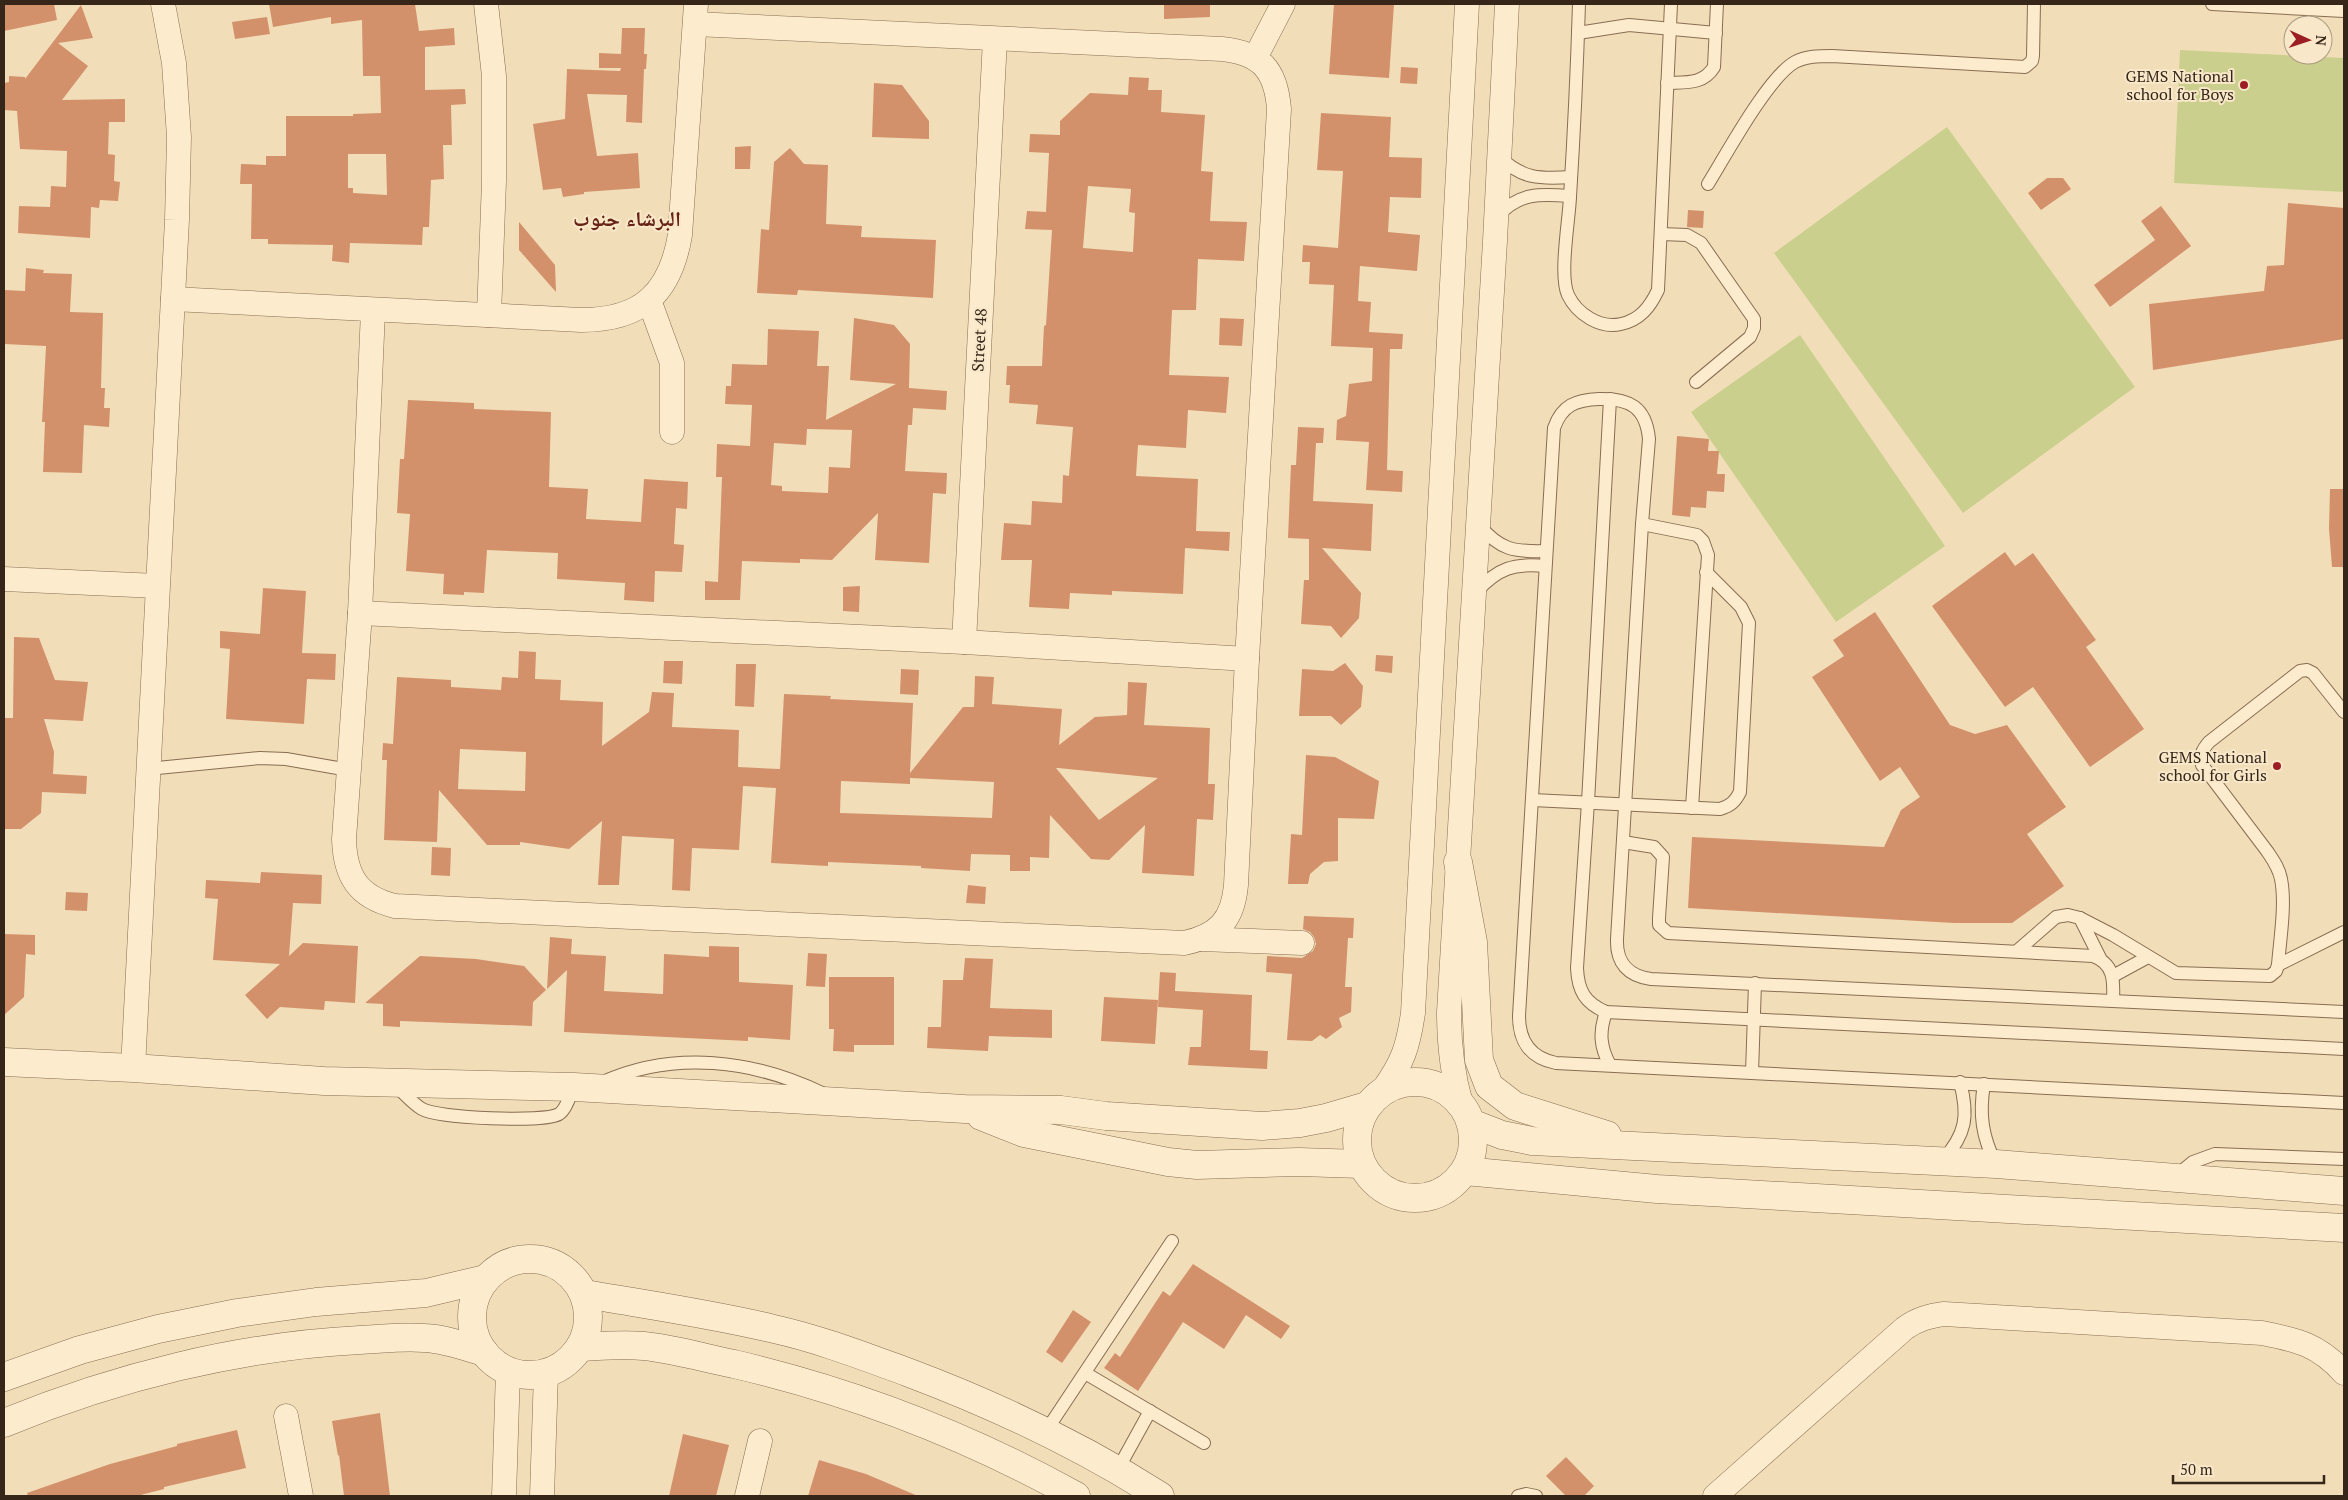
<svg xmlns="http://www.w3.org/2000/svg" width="2348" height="1500" viewBox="0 0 2348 1500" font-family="'PT Serif','Noto Naskh Arabic',serif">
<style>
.green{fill:#cbcf8d}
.building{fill:#d3916b;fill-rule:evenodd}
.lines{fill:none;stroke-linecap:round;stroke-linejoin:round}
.service-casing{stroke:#896d52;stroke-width:14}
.minor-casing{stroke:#896d52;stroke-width:25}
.tertiary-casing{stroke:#896d52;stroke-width:29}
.service{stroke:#fcebcc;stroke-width:12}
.minor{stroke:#fcebcc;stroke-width:24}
.tertiary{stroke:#fcebcc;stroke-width:28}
.poi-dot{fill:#9c1e25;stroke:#f8e8c9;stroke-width:2}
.labels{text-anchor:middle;stroke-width:4;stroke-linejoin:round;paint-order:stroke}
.poi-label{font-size:16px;fill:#362619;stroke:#f8e8c9;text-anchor:end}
.street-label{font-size:16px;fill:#362619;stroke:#f8e8c9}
.district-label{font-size:21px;font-weight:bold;fill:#662215;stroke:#f8e8c9}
</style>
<rect width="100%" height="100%" fill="#f1deb9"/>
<!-- green -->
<g class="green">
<path d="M 2180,50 L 2344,58 L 2344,192 L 2174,183 Z"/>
<path d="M 1947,127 L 2135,387 L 1963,513 L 1774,253 Z"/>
<path d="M 1800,335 L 1945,546 L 1836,622 L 1691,412 Z"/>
</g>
<!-- building -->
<g class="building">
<path d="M 4,4 L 54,4 L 57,20 L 4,31 Z"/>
<path d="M 269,4 L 415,4 L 419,31 L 454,28 L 455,45 L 425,47 L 425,90 L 465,89 L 466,104 L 451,105 L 452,145 L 443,145 L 444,179 L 431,180 L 429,227 L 423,227 L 422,245 L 350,243 L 349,263 L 332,261 L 333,245 L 268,244 L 268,239 L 251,239 L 252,184 L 240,184 L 241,164 L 266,165 L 266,156 L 286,156 L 286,116 L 353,116 L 353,114 L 381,113 L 380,76 L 363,76 L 362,20 L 331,24 L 331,17 L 273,27 ZM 348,154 L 386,154 L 387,195 L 353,193 L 353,188 L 348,188 Z"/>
<path d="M 1164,4 L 1210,4 L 1210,17 L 1164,19 Z"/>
<path d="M 1334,4 L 1394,4 L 1389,78 L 1329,74 Z"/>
<path d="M 81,5 L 93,38 L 58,43 L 88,66 L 62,100 L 125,99 L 125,122 L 109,122 L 108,154 L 115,155 L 114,181 L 120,182 L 118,201 L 100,200 L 99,208 L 91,207 L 90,238 L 18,233 L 19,206 L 50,207 L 51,186 L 66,187 L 67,151 L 20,149 L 17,111 L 4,110 L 4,83 L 9,82 L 9,76 L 25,77 L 25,79 Z"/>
<path d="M 267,17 L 270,34 L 235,39 L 232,22 Z"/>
<path d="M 622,28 L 645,28 L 644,54 L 647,54 L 646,69 L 644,69 L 642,123 L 626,122 L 627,95 L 587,94 L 597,156 L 638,153 L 640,188 L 584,192 L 584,194 L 563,197 L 561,188 L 543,190 L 533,124 L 565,119 L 567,69 L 620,71 L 621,68 L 599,68 L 599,53 L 621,54 Z"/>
<path d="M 1401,67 L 1418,68 L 1417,84 L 1400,83 Z"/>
<path d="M 1129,77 L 1149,78 L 1148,90 L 1162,90 L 1161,112 L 1205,115 L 1201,171 L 1213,172 L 1210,221 L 1247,222 L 1244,261 L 1198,259 L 1196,310 L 1172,310 L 1169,375 L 1229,377 L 1226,413 L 1188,410 L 1186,448 L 1138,445 L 1136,476 L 1198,479 L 1196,531 L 1230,532 L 1229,551 L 1185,548 L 1183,594 L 1112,591 L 1112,595 L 1070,593 L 1069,609 L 1029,607 L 1032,560 L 1001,560 L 1004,523 L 1031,525 L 1032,501 L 1062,503 L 1063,475 L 1069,476 L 1073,427 L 1036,424 L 1038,405 L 1009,403 L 1010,385 L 1006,385 L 1007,366 L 1042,366 L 1044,326 L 1046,325 L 1052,230 L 1025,229 L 1027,211 L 1046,212 L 1049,153 L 1029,152 L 1030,134 L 1060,135 L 1060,121 L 1090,93 L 1128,95 ZM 1088,186 L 1131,189 L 1129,212 L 1135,213 L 1133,252 L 1083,248 Z"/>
<path d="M 874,83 L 902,85 L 929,121 L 929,139 L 872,137 Z"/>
<path d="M 1321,113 L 1391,117 L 1389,157 L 1422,158 L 1421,198 L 1390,197 L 1388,232 L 1420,235 L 1417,271 L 1360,266 L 1358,301 L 1371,302 L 1369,332 L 1403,334 L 1402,349 L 1390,349 L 1387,470 L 1403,471 L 1402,492 L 1366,490 L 1369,442 L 1336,440 L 1337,420 L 1346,416 L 1349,384 L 1372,381 L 1373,348 L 1331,346 L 1334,285 L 1309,284 L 1310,262 L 1302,262 L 1303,245 L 1338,248 L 1343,171 L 1317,170 Z"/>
<path d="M 751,146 L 750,169 L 735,169 L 735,147 Z"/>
<path d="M 790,148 L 804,164 L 828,165 L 826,224 L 862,226 L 861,237 L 936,240 L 933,298 L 798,290 L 797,295 L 757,293 L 761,229 L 769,230 L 774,162 Z"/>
<path d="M 2047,178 L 2063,178 L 2071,189 L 2041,210 L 2028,193 Z"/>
<path d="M 2288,203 L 2344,208 L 2344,339 L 2153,370 L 2149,304 L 2264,291 L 2267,266 L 2284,265 Z"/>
<path d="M 2161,206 L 2191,246 L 2110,307 L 2094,285 L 2155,240 L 2141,221 Z"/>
<path d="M 1688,210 L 1704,211 L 1703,228 L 1687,227 Z"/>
<path d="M 519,222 L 555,265 L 556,292 L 519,250 Z"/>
<path d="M 26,268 L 44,270 L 43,273 L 72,274 L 70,312 L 103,313 L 101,388 L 105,388 L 104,408 L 110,408 L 109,427 L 84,425 L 82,473 L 43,472 L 45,422 L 42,422 L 46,346 L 4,344 L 4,290 L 25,291 Z"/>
<path d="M 854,318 L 894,325 L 910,344 L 909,388 L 947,391 L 946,410 L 913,408 L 912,425 L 908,425 L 905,471 L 947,473 L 946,494 L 933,493 L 929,563 L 875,560 L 878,513 L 832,560 L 800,559 L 800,563 L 742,561 L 740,600 L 705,600 L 705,581 L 718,582 L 722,477 L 716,477 L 717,444 L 750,446 L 752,405 L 725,404 L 726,386 L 731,386 L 732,364 L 767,365 L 768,329 L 819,331 L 817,366 L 829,366 L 826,420 L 896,384 L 850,380 ZM 807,429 L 852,430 L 850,468 L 829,467 L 828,493 L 782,491 L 782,486 L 771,485 L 774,443 L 806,445 Z"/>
<path d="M 1220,318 L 1244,319 L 1242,346 L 1219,345 Z"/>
<path d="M 408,400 L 474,403 L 474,409 L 551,412 L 549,487 L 588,489 L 586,519 L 641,522 L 644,479 L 688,482 L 687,509 L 676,508 L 674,544 L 684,545 L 682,572 L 655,571 L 654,602 L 624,600 L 625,583 L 557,579 L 558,553 L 487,550 L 484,593 L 464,592 L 464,595 L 443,594 L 444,574 L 406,571 L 410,514 L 397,513 L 400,459 L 404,459 Z"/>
<path d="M 1298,427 L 1324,428 L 1323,443 L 1316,443 L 1313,501 L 1373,504 L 1371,551 L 1322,548 L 1361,593 L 1359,618 L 1341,638 L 1331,626 L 1301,624 L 1304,580 L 1309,580 L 1309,539 L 1288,538 L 1291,465 L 1296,465 Z"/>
<path d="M 1677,436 L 1709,439 L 1708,451 L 1719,451 L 1717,474 L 1725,474 L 1724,492 L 1707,491 L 1706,508 L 1691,507 L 1690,517 L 1672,515 Z"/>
<path d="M 2330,489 L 2344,489 L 2344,567 L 2332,567 L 2329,529 Z"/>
<path d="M 2005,552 L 2015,566 L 2033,553 L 2096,640 L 2086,647 L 2144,729 L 2090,767 L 2033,687 L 2005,707 L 1932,606 Z"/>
<path d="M 860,586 L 859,612 L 843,611 L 843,587 Z"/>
<path d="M 263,588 L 306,591 L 302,653 L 336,654 L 335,680 L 307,679 L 304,724 L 226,719 L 230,649 L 220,648 L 220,631 L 260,634 Z"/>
<path d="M 1875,612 L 1950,725 L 1975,734 L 2007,725 L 2066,807 L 2027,834 L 2064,886 L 2012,923 L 1954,923 L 1688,908 L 1692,837 L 1884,847 L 1901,810 L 1920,797 L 1900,767 L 1880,781 L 1812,677 L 1844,656 L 1833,640 Z"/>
<path d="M 14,637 L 39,638 L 55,680 L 88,682 L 83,721 L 44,719 L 54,752 L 53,774 L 87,776 L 86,794 L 42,792 L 41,813 L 21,829 L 4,829 L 4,718 L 13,718 Z"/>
<path d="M 519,651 L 536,652 L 535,679 L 561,680 L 560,700 L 603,702 L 602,746 L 649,712 L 652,692 L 674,693 L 672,727 L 739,730 L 738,767 L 780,769 L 784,694 L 831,696 L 830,699 L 913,703 L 910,773 L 963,707 L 974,707 L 975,676 L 994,677 L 992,704 L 1062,709 L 1059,745 L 1095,717 L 1127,715 L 1128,682 L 1147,683 L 1144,725 L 1210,728 L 1208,784 L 1215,784 L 1213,820 L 1197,819 L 1194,876 L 1142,873 L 1145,825 L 1109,860 L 1091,859 L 1050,815 L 1049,858 L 1030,857 L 1030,871 L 1010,871 L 1010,855 L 971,854 L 970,871 L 921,868 L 921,866 L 828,862 L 828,866 L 771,863 L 776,788 L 743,786 L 739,850 L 692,848 L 690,891 L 672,890 L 674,839 L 622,836 L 619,885 L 598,885 L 602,821 L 569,849 L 520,842 L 520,845 L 487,845 L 439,790 L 437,842 L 384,840 L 387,760 L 382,760 L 383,743 L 393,744 L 397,677 L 451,680 L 451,687 L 501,690 L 502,677 L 518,678 ZM 460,749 L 526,752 L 525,791 L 458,789 ZM 1056,768 L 1058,768 L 1158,778 L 1099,820 ZM 910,778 L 994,782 L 992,818 L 840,813 L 841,781 L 910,784 Z"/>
<path d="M 1376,655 L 1393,656 L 1392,673 L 1375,671 Z"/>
<path d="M 664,661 L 683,661 L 682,684 L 663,683 Z"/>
<path d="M 1345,663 L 1363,686 L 1361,707 L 1341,725 L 1331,716 L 1299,716 L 1302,669 L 1333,671 Z"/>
<path d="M 736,664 L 756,664 L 754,707 L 735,706 Z"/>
<path d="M 901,669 L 919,670 L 918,695 L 900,694 Z"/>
<path d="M 1306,755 L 1335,757 L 1379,781 L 1374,819 L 1338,818 L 1338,861 L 1324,862 L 1310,874 L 1308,884 L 1288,884 L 1291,834 L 1302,835 Z"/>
<path d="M 432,847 L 451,848 L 450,876 L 431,875 Z"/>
<path d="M 261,872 L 322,875 L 321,904 L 293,903 L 289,956 L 303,943 L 358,946 L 355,1003 L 325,1001 L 324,1010 L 280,1007 L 267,1019 L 245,995 L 280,964 L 213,960 L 218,899 L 205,898 L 206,880 L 260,883 Z"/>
<path d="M 968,885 L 986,887 L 985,904 L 966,903 Z"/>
<path d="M 66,892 L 88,893 L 87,911 L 65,910 Z"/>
<path d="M 1304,916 L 1354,918 L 1353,938 L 1348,938 L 1345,987 L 1352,987 L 1351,1012 L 1339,1018 L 1342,1027 L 1326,1039 L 1320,1035 L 1312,1041 L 1287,1040 L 1292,974 L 1266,972 L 1267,956 L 1302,958 L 1313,951 L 1316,944 L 1314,937 L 1310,932 L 1303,929 Z"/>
<path d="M 4,934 L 35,935 L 35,955 L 26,954 L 24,997 L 4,1015 Z"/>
<path d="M 550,937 L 572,939 L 571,954 L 606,956 L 604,991 L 663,994 L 664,954 L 709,957 L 709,946 L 739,947 L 739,982 L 793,985 L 790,1040 L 748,1037 L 748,1041 L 564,1032 L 567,970 L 547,989 Z"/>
<path d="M 808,953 L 827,954 L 825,987 L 806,986 Z"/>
<path d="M 420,956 L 476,959 L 524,966 L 546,990 L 533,1002 L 532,1026 L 400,1021 L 400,1027 L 383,1026 L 383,1004 L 365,1003 Z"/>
<path d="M 965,958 L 993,959 L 990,1008 L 1052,1010 L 1052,1038 L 989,1036 L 988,1051 L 927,1048 L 928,1027 L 941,1027 L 943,980 L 963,980 Z"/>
<path d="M 1160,972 L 1176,973 L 1175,991 L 1252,995 L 1250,1050 L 1268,1051 L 1267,1069 L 1188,1065 L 1190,1047 L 1201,1047 L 1203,1010 L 1158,1007 Z"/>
<path d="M 829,977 L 894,977 L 894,1045 L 854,1045 L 854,1052 L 833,1051 L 834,1029 L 829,1029 Z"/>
<path d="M 1104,997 L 1158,1000 L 1155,1044 L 1101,1041 Z"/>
<path d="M 1193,1264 L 1290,1326 L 1281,1339 L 1246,1315 L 1224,1349 L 1183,1322 L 1138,1391 L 1104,1368 L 1115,1353 L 1120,1357 L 1163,1291 L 1170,1296 Z"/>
<path d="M 1073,1310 L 1091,1322 L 1062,1363 L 1046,1352 Z"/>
<path d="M 380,1413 L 390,1496 L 344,1496 L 339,1455 L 338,1456 L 332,1421 Z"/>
<path d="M 237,1430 L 246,1468 L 164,1487 L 164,1489 L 137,1496 L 28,1496 L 27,1493 L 110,1464 L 177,1446 L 177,1444 Z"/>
<path d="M 683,1434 L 729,1445 L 716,1496 L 669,1496 Z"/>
<path d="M 1566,1457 L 1594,1486 L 1584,1496 L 1566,1496 L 1546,1476 Z"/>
<path d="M 819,1460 L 866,1474 L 918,1496 L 808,1496 Z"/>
</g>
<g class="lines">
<!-- service casing -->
<g class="service-casing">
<g id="service">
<path d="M 1579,4 C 1577,68 1574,133 1570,197 C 1569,221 1559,275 1568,295 C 1577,314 1600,329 1621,324 C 1640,320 1650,307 1658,290 L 1671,4"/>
<path d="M 2212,4 L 2344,11"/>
<path d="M 1578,33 L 1629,25 L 1716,33"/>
<path d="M 1667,83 C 1685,82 1703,85 1714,67 L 1717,4"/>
<path d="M 1499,157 C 1523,179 1539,179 1571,177"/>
<path d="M 1708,184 C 1726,155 1768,77 1795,62 C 1806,56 1819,56 1832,56 L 2025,67 L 2032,61 L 2033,56 L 2034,4"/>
<path d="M 1498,216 C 1519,192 1541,194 1570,196"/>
<path d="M 1661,234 L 1687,235 L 1701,243 L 1754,319 L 1754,328 L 1750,337 L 1696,382"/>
<path d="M 1610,399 L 1588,802 L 1577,968 C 1578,991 1585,1003 1606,1012 L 2344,1049"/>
<path d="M 1642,524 L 1697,535 L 1703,541 L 1708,555 L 1692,808"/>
<path d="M 1479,525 C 1500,550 1514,552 1546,551"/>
<path d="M 1476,592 C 1498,568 1514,563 1545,566"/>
<path d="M 147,769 L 260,758 L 286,759 L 349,770"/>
<path d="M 1532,800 L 1720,809 C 1730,806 1735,802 1740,792 L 1749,623 L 1741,607 L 1706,572"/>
<path d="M 1623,842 L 1654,847 L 1663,857 L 1659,918 L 1659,925 L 1668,933 L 2093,956 C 2114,964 2114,980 2113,1000"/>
<path d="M 2080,918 L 2100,958"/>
<path d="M 2017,951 L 2056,917 L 2068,915 L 2080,918 L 2113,935 L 2176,973 L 2270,976 L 2276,971 L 2278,965 C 2280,939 2286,904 2281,879 C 2279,868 2273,860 2267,851 L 2202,765 C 2200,755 2202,750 2209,742 L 2300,671 L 2307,670 L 2313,673 L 2344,712"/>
<path d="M 2278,965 L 2344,932"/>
<path d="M 2113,976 L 2148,957"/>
<path d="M 1606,1012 C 1599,1032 1600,1047 1610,1065"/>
<path d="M 2344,1012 L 1651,979 C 1628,976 1616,963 1617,939 L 1642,524 L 1649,439 C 1646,407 1629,398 1599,399 C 1576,400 1562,405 1554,428 L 1519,1016 C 1519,1041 1530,1058 1556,1063 L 2344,1103"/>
<path d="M 1752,1073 L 1755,983"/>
<path d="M 603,1082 C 674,1050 754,1060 822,1093"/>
<path d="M 1984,1084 C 1979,1114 1982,1137 1996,1164"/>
<path d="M 396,1086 C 404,1093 412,1103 422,1109 C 437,1118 545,1123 559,1114 C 566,1110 570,1095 574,1087"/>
<path d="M 1943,1160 C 1966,1134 1969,1116 1960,1082"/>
<path d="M 2176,1176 L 2193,1162 L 2215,1154 L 2344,1159"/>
<path d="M 1085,1373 L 1204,1443"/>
<path d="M 1046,1431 L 1172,1241"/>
<path d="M 1118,1469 L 1150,1411"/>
<path d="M 1518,1496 L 1526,1494 L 1536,1496"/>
</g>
</g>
<!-- minor casing -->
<g class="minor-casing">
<g id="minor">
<path d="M 486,4 L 494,76 L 494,181 L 489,315"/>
<path d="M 1255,58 L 1283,4"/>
<path d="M 173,299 L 581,320 C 641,320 670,294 680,235 L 696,4"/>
<path d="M 649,300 L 672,363 L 672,432"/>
<path d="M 373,311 L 360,613 L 344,839 C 345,876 358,897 395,906 L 1184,943 C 1218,936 1233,920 1236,885 L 1247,659 L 1279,109 C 1276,70 1261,53 1222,49 L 695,24"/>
<path d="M 4,579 L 157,586"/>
<path d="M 360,613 L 964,642 L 1247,659"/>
<path d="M 964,642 L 995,39"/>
<path d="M 1201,939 L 1302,943"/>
<path d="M 133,1068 L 177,220 L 179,137 L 174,63 L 163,4"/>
<path d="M 1383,1090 C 1403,1062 1408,1047 1413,1013 L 1467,4"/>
<path d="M 1461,1104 C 1452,1073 1449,1045 1449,1012 L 1495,241 L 1507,4"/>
<path d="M 286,1416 L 301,1496"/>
<path d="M 504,1496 L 508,1371"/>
<path d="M 542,1496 L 546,1373"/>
<path d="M 747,1496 L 760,1441"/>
<path d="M 1715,1496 L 1905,1328 C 1918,1319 1929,1316 1944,1314 L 2262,1333 C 2298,1340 2319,1345 2344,1373"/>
</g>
</g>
<!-- tertiary casing -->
<g class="tertiary-casing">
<g id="tertiary">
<path d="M 1458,862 L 1473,942 L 1479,1060 L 1489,1086 L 1515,1106 L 1607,1135"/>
<path d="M 4,1062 L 133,1068 L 324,1081 L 574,1087 L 965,1109 L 1061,1110 L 1106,1116 L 1262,1126 L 1300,1123 L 1326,1118 L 1367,1106"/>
<circle cx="1415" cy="1140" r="58"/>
<path d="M 981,1116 L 1024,1133 L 1168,1162 L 1197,1165 L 1299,1162 L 1361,1164"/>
<path d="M 1471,1123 L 1502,1135 L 1532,1141 L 1996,1164 L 2344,1191"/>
<path d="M 1465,1171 L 1657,1189 L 2344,1228"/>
<circle cx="530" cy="1317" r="58"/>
<path d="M 585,1294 C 648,1305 712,1314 774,1329 C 819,1339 863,1356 907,1372 C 995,1405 1080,1445 1160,1496"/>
<path d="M 580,1347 C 602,1346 623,1344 644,1346 C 674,1349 704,1358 734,1364 C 854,1392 968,1436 1076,1496"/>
<path d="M 4,1377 L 80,1350 L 158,1329 L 237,1313 L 316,1302 L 426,1293 L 485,1279"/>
<path d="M 4,1423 C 116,1377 239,1346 360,1340 C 382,1339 404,1336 425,1338 C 445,1339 464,1346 484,1352"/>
</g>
</g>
<!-- service -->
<use href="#service" class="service"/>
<!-- minor -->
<use href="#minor" class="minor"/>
<!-- tertiary -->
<use href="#tertiary" class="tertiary"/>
</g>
<!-- markers -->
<g class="poi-dot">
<circle cx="2244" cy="85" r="5"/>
<circle cx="2277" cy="766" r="5"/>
</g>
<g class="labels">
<!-- poi labels -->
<g class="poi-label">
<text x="2234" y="82">GEMS National<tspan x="2234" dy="18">school for Boys</tspan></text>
<text x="2267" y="763">GEMS National<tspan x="2267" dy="18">school for Girls</tspan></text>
</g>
<!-- street labels -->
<g class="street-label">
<text transform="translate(979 340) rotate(-87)" y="6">Street 48</text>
</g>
<!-- district labels -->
<g class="district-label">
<text x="627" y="226">البرشاء جنوب</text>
</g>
</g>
<!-- border -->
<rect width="2348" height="1500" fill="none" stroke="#362619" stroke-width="10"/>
<!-- north arrow -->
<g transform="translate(2308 40) rotate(93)"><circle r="24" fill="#f8e8c9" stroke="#aa9a83"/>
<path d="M0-4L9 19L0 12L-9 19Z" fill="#9c1e25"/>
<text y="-8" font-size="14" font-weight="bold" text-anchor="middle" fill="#362619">N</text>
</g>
<!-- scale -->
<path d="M2173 1475v8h151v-8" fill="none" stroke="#362619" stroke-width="2.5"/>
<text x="2180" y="1475" font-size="15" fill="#362619" stroke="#f8e8c9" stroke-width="4" paint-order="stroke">50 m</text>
</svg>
